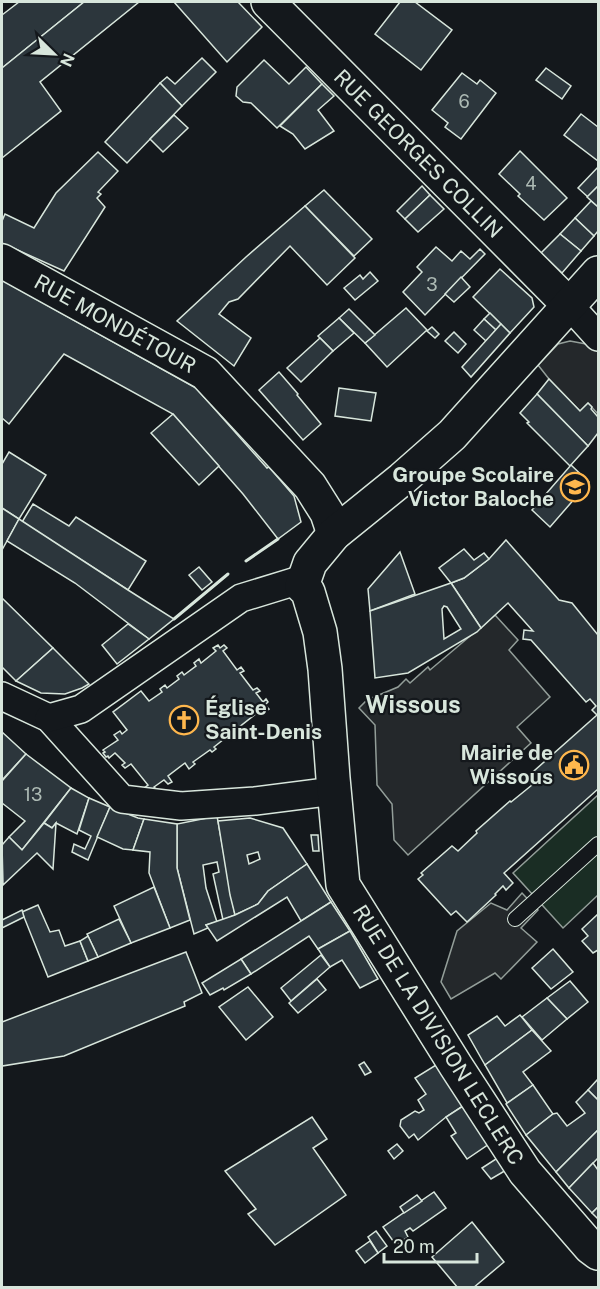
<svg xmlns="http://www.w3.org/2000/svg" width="600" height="1289" viewBox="0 0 600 1289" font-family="'Public Sans',sans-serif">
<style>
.green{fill:#1a2d24;stroke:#939e99;stroke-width:1.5}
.parking{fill:#24282b;stroke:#939e99;stroke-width:1.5}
.building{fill:#2c363c;stroke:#d8e6dc;stroke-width:1.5;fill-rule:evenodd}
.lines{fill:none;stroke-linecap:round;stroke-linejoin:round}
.lane-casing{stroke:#d8e6dc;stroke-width:16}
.street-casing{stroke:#d8e6dc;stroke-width:30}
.secondary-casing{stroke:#d8e6dc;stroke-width:36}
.lane{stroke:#14181c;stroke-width:14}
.street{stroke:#14181c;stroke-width:27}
.secondary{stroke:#14181c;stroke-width:33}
.wall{stroke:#d8e6dc;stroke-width:3}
.labels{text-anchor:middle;stroke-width:4.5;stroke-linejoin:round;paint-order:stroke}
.number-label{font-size:18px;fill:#adbab4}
.street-label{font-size:21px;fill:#d8e6dc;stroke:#14181c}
.poi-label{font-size:21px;font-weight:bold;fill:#d8e6dc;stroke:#14181c;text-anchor:end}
.quarter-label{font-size:24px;font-weight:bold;fill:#d8e6dc;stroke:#14181c}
</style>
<rect width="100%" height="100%" fill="#14181c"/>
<!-- green -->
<path class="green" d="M 598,795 L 598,895 L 563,928 L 513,873 Z"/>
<!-- parking -->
<g class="parking">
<path d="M 570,341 L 586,344 L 598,352 L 598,414 L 588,403 L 580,411 L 549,379 L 538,365 L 558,344 Z"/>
<path d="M 495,615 L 518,640 L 509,650 L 550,697 L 517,727 L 531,743 L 408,855 L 394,840 L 392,804 L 377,785 L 375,725 L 359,708 L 367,700 L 398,687 L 406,679 L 410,683 L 428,667 L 430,670 Z"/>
<path d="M 522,893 L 538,910 L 521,928 L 537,942 L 501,979 L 495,973 L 451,999 L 441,982 L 457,931 L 491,903 L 507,910 Z"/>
</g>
<!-- building -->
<g class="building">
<path d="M 19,2 L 84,2 L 2,68 L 2,15 Z"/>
<path d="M 84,2 L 139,2 L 40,82 L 61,111 L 2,158 L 2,68 Z"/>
<path d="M 174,2 L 238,2 L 262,27 L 227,62 Z"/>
<path d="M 400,2 L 415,2 L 452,30 L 421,70 L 375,34 Z"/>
<path d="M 202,58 L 216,72 L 182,106 L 160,83 L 167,77 L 175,84 Z"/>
<path d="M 264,60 L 289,84 L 306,67 L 322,84 L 277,128 L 251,103 L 243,102 L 236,96 L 237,87 Z"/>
<path d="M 546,68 L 571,86 L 562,99 L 536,80 Z"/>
<path d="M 462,73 L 477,84 L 480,80 L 496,93 L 461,139 L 445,127 L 448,123 L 432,110 Z"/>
<path d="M 160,83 L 182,106 L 127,163 L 105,142 Z"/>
<path d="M 322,84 L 334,96 L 318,110 L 334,131 L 305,149 L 293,134 L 280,126 Z"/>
<path d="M 581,114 L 598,127 L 598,161 L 564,135 Z"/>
<path d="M 174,115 L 188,128 L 163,152 L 150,139 Z"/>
<path d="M 520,151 L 567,198 L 544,220 L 518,196 L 520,194 L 499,174 Z"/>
<path d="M 98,152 L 118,171 L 98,192 L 101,194 L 97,198 L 105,207 L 64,271 L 2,243 L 2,221 L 5,214 L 34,228 L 56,193 Z"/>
<path d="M 598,167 L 598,186 L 588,197 L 578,188 Z"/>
<path d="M 422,186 L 430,195 L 405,219 L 397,211 Z"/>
<path d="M 598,186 L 598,207 L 587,197 Z"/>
<path d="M 324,190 L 372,239 L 354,256 L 305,206 Z"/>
<path d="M 430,195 L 444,209 L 418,232 L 405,219 Z"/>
<path d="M 591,201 L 598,207 L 598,231 L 594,236 L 575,218 Z"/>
<path d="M 305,206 L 355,258 L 327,285 L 290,246 L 238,299 L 229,302 L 219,314 L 251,338 L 234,366 L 177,321 L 246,257 Z"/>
<path d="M 575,218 L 594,236 L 581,251 L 560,234 Z"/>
<path d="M 560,234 L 581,251 L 562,273 L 541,253 Z"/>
<path d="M 436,247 L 452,261 L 461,251 L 470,259 L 480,249 L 485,254 L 425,315 L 403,292 L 422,272 L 417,267 Z"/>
<path d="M 500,269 L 532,298 L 534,307 L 510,333 L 473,297 Z"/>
<path d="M 370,272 L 378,281 L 355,300 L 344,288 L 360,275 L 363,279 Z"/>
<path d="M 461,277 L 470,287 L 454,302 L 445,294 Z"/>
<path d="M 2,280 L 196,388 L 267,468 L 269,467 L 294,496 L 301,522 L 278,539 L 243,494 L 173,414 L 64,354 L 9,424 L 2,418 Z"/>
<path d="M 406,308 L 427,330 L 387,367 L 365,343 Z"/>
<path d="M 349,309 L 375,335 L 365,343 L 339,318 Z"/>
<path d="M 490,313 L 501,324 L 496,330 L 484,319 Z"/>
<path d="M 339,318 L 354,333 L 333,351 L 318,336 Z"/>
<path d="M 484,319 L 496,330 L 486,341 L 474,330 Z"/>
<path d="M 501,324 L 510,333 L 471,377 L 462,367 Z"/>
<path d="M 432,327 L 439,334 L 435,338 L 427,331 Z"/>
<path d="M 454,332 L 466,344 L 458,353 L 445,341 Z"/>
<path d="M 320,338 L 333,351 L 301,382 L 287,368 Z"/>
<path d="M 279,372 L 298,394 L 297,395 L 321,424 L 303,440 L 259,390 Z"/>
<path d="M 549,379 L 580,411 L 588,403 L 592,407 L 591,409 L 598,417 L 598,433 L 588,446 L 537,394 Z"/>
<path d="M 339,388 L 376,393 L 371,421 L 335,416 Z"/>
<path d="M 537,394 L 588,446 L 570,466 L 527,423 L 529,422 L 520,413 Z"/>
<path d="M 173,414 L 219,466 L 199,485 L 151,433 Z"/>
<path d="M 9,452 L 46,475 L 19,519 L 2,508 L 2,464 Z"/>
<path d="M 571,465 L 589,482 L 550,527 L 532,510 Z"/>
<path d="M 33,504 L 69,526 L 76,517 L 146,561 L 128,590 L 22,522 Z"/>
<path d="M 2,508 L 19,519 L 2,550 Z"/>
<path d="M 19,519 L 128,590 L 174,619 L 149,639 L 75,583 L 7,541 Z"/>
<path d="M 506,540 L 559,600 L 572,603 L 598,635 L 598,789 L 504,873 L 513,883 L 506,890 L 503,886 L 495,894 L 496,895 L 467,922 L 456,911 L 451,915 L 418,879 L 423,875 L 421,873 L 452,846 L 458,851 L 477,833 L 476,831 L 510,801 L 511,802 L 532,785 L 526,778 L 597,715 L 592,710 L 596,706 L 590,699 L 586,702 L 531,640 L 523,639 L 524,630 L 533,631 L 508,603 L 481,628 L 451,583 L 464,578 L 489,559 Z"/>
<path d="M 464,549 L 474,560 L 484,553 L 489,559 L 464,578 L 451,583 L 439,568 Z"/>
<path d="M 400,552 L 415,594 L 370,611 L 368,589 Z"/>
<path d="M 199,567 L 212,582 L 202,590 L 189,575 Z"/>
<path d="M 451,583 L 481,628 L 477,632 L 408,673 L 375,678 L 370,611 ZM 444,606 L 447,607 L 461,629 L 444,639 L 442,609 Z"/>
<path d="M 2,598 L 53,648 L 16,681 L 2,667 Z"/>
<path d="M 128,624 L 149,639 L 117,664 L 102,645 Z"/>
<path d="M 218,645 L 220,648 L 224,645 L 227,648 L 223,651 L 237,670 L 241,667 L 244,671 L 240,673 L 253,690 L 257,688 L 260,691 L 256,693 L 263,702 L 266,699 L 268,702 L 265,705 L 269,709 L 264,712 L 262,709 L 238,728 L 241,730 L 235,734 L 233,732 L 214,747 L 216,749 L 212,752 L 210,750 L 193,762 L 195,764 L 189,769 L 185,763 L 168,776 L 172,782 L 168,784 L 164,780 L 154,787 L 158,791 L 144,788 L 148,785 L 131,764 L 125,768 L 122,765 L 125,763 L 115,753 L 109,758 L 108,756 L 106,757 L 103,753 L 105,752 L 103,750 L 118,740 L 114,735 L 120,731 L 122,734 L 127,730 L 113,712 L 141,691 L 149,701 L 162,692 L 160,689 L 165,685 L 167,688 L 179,679 L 177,676 L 182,672 L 184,675 L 196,666 L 194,663 L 199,659 L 201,663 L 216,651 L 213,648 Z"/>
<path d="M 53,648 L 89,684 L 82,688 L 65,694 L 41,693 L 16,681 Z"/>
<path d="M 2,732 L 26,754 L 3,779 L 2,777 Z"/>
<path d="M 26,754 L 71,788 L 22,850 L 9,837 L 25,821 L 2,803 L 2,781 Z"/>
<path d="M 71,788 L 89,798 L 77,834 L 56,823 L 52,828 L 44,823 Z"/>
<path d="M 89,798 L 110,807 L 88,860 L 72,852 L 74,844 L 85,849 L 91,836 L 79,830 Z"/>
<path d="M 110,807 L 138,818 L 144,819 L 133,850 L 123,849 L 97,837 Z"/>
<path d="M 217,816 L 235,915 L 223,920 L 213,874 L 219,872 L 217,862 L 203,865 L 206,888 L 217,922 L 206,925 L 208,928 L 194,934 L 177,868 L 177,824 Z"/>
<path d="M 250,818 L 283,828 L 307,864 L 268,891 L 258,904 L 235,915 L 230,895 L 218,821 ZM 258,852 L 260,859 L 249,864 L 247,855 Z"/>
<path d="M 144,819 L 177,824 L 177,868 L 190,920 L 170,928 L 149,873 L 150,852 L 133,850 Z"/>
<path d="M 44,823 L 52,828 L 56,823 L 53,869 L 37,853 L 3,885 L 2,845 L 9,837 L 22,850 Z"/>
<path d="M 311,835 L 318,835 L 319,851 L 313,851 Z"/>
<path d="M 307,864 L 331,902 L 301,921 L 287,897 L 217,941 L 206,925 L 235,915 L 258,904 L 268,891 Z"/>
<path d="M 154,887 L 170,928 L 131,943 L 114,906 Z"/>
<path d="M 331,902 L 350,931 L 318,949 L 309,936 L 251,974 L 241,959 Z"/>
<path d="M 38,905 L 50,932 L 59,930 L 65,946 L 80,941 L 88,961 L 48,977 L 22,912 Z"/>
<path d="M 22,910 L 24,917 L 2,928 L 2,920 Z"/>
<path d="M 598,914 L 598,950 L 593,953 L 582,941 L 588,936 L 582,929 Z"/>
<path d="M 119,919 L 131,943 L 98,957 L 87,934 Z"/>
<path d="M 350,931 L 378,979 L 360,988 L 342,960 L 330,967 L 318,949 Z"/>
<path d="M 88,936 L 98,957 L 88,961 L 80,941 Z"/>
<path d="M 553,949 L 573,972 L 551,989 L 532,968 Z"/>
<path d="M 186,952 L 202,993 L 184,1002 L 185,1006 L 64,1056 L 2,1066 L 2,1022 Z"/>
<path d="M 321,955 L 330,967 L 291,1001 L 281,988 Z"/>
<path d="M 241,959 L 251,974 L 224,990 L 223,988 L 210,995 L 202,983 Z"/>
<path d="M 317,979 L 326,990 L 298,1013 L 289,1003 Z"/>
<path d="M 570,981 L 588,1002 L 567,1019 L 547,998 Z"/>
<path d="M 248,987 L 273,1017 L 246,1040 L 219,1007 Z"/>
<path d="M 547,998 L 567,1019 L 542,1040 L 522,1017 Z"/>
<path d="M 520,1015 L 532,1030 L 485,1065 L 468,1035 L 497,1016 L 505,1026 Z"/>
<path d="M 532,1030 L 551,1051 L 523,1072 L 533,1085 L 507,1103 L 485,1065 Z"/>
<path d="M 364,1062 L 371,1072 L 365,1075 L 359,1065 Z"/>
<path d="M 436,1065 L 463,1106 L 446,1117 L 418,1140 L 414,1134 L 409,1138 L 400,1126 L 401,1120 L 415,1111 L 419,1113 L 424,1110 L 418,1100 L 426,1094 L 415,1078 Z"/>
<path d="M 598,1079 L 598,1100 L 588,1090 Z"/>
<path d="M 533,1085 L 553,1114 L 526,1135 L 506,1104 Z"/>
<path d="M 588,1090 L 598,1100 L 598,1130 L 556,1172 L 526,1135 L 553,1114 L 557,1113 L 567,1126 L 585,1113 L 576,1102 Z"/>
<path d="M 463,1106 L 489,1144 L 467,1159 L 451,1136 L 456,1133 L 446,1117 Z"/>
<path d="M 312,1117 L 327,1139 L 313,1148 L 346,1195 L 275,1245 L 248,1214 L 256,1209 L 225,1171 Z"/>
<path d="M 598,1130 L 598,1158 L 569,1188 L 556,1172 Z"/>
<path d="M 397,1144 L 403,1151 L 394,1159 L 388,1151 Z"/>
<path d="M 499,1157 L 508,1169 L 491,1179 L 482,1168 Z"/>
<path d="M 593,1163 L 598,1170 L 598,1207 L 592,1213 L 569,1188 Z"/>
<path d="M 434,1192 L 446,1208 L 413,1231 L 410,1228 L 405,1231 L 408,1237 L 396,1245 L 383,1227 Z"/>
<path d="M 417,1195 L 422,1201 L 404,1213 L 400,1207 Z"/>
<path d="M 598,1207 L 598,1219 L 592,1213 Z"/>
<path d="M 472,1222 L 504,1262 L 473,1288 L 458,1288 L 432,1257 Z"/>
<path d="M 376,1231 L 387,1246 L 378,1253 L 368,1237 Z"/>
<path d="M 370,1241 L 378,1253 L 365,1263 L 356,1251 Z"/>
</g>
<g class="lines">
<!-- lane casing -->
<g class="lane-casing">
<path id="lane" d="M 515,919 L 598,844"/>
</g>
<!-- street casing -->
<g class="street-casing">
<g id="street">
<path d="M 569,305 L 598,337"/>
<path d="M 2,696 L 49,718 L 122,799 L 181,806 L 255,801 L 334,791"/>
<path d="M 49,718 L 81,709 L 241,598 L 303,579"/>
</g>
</g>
<!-- secondary casing -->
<g class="secondary-casing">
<g id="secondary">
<path d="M 268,2 L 569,305"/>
<path d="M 2,261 L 205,373 L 310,486 L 327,513 L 334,534"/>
<path d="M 598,273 L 452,435 L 402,479 L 334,534 L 310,563 L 302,586 L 308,592 L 320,632 L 325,669 L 333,778 L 343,885 L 456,1066 L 525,1172 L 590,1247 L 598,1253"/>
</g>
</g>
<!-- lane -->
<use href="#lane" class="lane"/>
<!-- street -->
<use href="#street" class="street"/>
<!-- secondary -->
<use href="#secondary" class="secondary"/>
<!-- wall -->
<g class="wall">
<path d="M 246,561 L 278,539"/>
<path d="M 174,619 L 228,574"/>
</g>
</g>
<!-- icons -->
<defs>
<g id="school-ring" transform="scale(1.5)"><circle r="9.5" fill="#14181c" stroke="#ffb74d" stroke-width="1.5"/><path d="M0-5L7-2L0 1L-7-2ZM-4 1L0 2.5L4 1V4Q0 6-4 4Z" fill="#ffb74d"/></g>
<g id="church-ring" transform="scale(1.5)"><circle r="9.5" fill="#14181c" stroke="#ffb74d" stroke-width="1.5"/><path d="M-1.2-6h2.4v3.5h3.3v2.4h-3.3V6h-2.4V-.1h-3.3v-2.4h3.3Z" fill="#ffb74d"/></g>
<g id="civic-ring" transform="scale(1.5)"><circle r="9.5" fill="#14181c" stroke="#ffb74d" stroke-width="1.5"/><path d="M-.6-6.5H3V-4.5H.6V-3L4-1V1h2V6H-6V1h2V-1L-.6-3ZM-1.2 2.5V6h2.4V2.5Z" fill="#ffb74d"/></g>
</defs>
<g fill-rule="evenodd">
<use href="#school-ring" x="575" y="487"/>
<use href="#church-ring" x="184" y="720"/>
<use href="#civic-ring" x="574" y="765"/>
</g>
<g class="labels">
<!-- number labels -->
<g class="number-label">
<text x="464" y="108">6</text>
<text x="531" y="190">4</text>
<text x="432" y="291">3</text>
<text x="33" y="801">13</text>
</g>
<!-- street labels -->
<g class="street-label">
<text transform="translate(418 154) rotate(45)" y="7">RUE GEORGES COLLIN</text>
<text transform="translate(115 324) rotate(29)" y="7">RUE MONDÉTOUR</text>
<text transform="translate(438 1035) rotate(58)" y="7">RUE DE LA DIVISION LECLERC</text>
</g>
<!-- poi labels -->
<g class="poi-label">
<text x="554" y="482">Groupe Scolaire<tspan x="554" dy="24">Victor Baloche</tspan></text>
<text x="205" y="715" text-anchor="start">Église<tspan x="205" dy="24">Saint-Denis</tspan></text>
<text x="553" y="760">Mairie de<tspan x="553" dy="24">Wissous</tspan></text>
</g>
<!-- quarter labels -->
<g class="quarter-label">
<text x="413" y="713">Wissous</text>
</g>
</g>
<!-- border -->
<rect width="600" height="1289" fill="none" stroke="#d8e6dc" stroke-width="6"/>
<!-- north arrow -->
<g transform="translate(54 54) rotate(114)" stroke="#14181c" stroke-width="4.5" paint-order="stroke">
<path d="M0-4.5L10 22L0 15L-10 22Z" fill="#d8e6dc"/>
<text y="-9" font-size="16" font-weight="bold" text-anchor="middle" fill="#d8e6dc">N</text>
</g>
<!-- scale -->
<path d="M384 1253v9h93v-9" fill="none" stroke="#d8e6dc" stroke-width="3"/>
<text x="393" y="1253" font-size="18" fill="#d8e6dc" stroke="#14181c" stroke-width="4.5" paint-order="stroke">20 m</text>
</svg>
